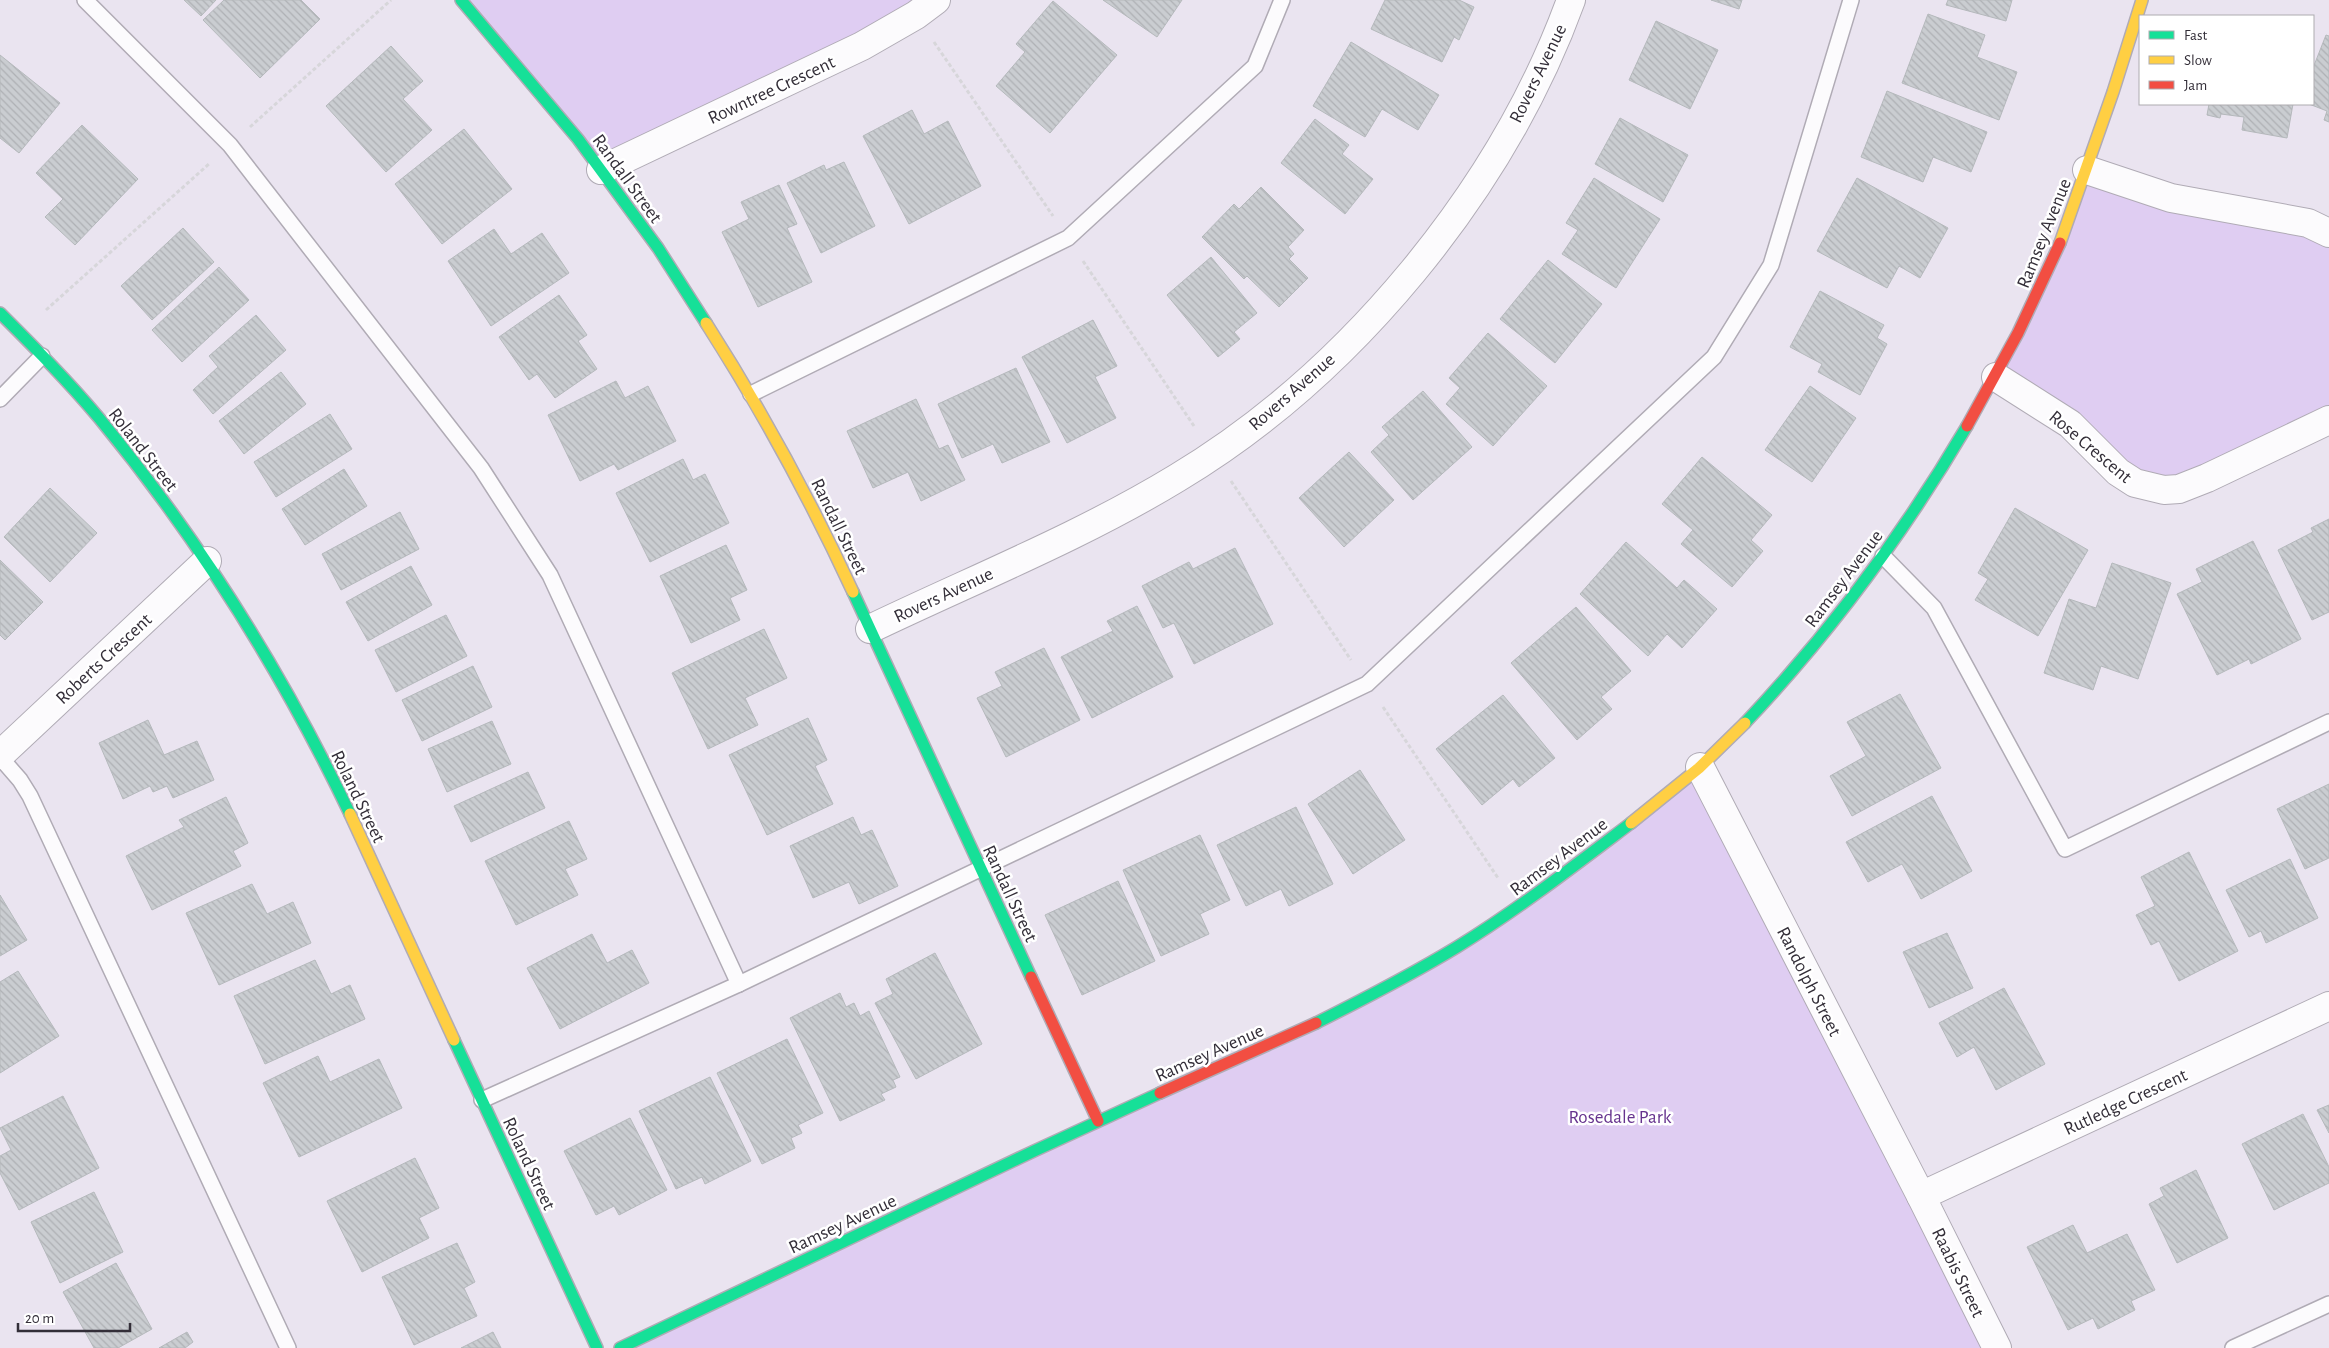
<svg xmlns="http://www.w3.org/2000/svg" width="2329" height="1348" viewBox="0 0 2329 1348" font-family="'Alegreya Sans',sans-serif">
<style>
.park{fill:#dfcdf2}
.building{fill:url(#building-back-hatch);stroke:#b5b9bc}
.lines{fill:none;stroke-linecap:round;stroke-linejoin:round}
.lane-casing{stroke:#b0abb5;stroke-width:18}
.street-casing{stroke:#b0abb5;stroke-width:30}
.fast-casing{stroke:#b0abb5;stroke-width:14}
.slow-casing{stroke:#b0abb5;stroke-width:14}
.jam-casing{stroke:#b0abb5;stroke-width:14}
.path{stroke:#d7d6da;stroke-width:3;stroke-dasharray:4 2.5;stroke-linecap:butt}
.lane{stroke:#fcfbfd;stroke-width:15}
.street{stroke:#fcfbfd;stroke-width:28}
.fast{stroke:#16e098;stroke-width:11}
.slow{stroke:#ffcf43;stroke-width:11}
.jam{stroke:#f24e42;stroke-width:11}
.labels{text-anchor:middle;stroke-width:5;stroke-linejoin:round;paint-order:stroke}
.street-label{font-size:19px;fill:#332e38;stroke:#fff}
.park-label{font-size:19px;fill:#66338e;stroke:#fff}
</style>
<defs>
<pattern id="building-back-hatch" width="6" height="6" patternUnits="userSpaceOnUse" patternTransform="scale(1.25)"><rect width="6" height="6" fill="#cacdd1"/><path d="M-1 5l2 2M0 0l6 6M5-1l2 2" fill="none" stroke="#aeb0b4"/></pattern>
</defs>
<rect width="100%" height="100%" fill="#eae4f0"/>
<!-- park -->
<g class="park">
<path d="M 461,0 L 936,0 L 601,170 Z"/>
<path d="M 2087,170 L 2329,233 L 2329,420 L 2164,490 L 1996,377 Z"/>
<path d="M 1700,767 L 1997,1348 L 620,1348 L 1442,956 Z"/>
</g>
<!-- building -->
<g class="building">
<path d="M 184,0 L 216,0 L 201,16 Z"/>
<path d="M 224,0 L 301,0 L 320,19 L 260,78 L 203,20 Z"/>
<path d="M 1103,0 L 1182,0 L 1157,37 Z"/>
<path d="M 1385,0 L 1459,0 L 1474,7 L 1459,40 L 1454,37 L 1442,62 L 1371,29 Z"/>
<path d="M 1711,0 L 1742,0 L 1739,9 Z"/>
<path d="M 1948,0 L 2012,0 L 2006,21 L 1946,5 Z"/>
<path d="M 1053,1 L 1117,55 L 1050,133 L 996,86 L 1025,52 L 1016,44 Z"/>
<path d="M 1928,14 L 1985,35 L 1977,57 L 2017,72 L 1999,120 L 1902,83 Z"/>
<path d="M 1656,21 L 1718,50 L 1690,109 L 1629,80 Z"/>
<path d="M 2326,35 L 2329,36 L 2329,122 L 2324,120 L 2327,111 L 2309,104 L 2313,104 L 2313,68 Z"/>
<path d="M 1351,42 L 1439,95 L 1418,130 L 1382,109 L 1365,137 L 1313,106 Z"/>
<path d="M 391,46 L 423,81 L 403,99 L 432,130 L 386,172 L 326,106 Z"/>
<path d="M 0,55 L 60,103 L 19,153 L 0,138 Z"/>
<path d="M 1887,91 L 1987,132 L 1971,172 L 1933,157 L 1923,182 L 1861,157 Z"/>
<path d="M 2209,104 L 2293,104 L 2287,138 L 2242,130 L 2244,117 L 2221,114 L 2220,118 L 2207,115 Z"/>
<path d="M 912,110 L 924,134 L 948,121 L 981,186 L 909,224 L 863,136 Z"/>
<path d="M 1620,118 L 1688,155 L 1663,202 L 1595,164 Z"/>
<path d="M 1315,119 L 1349,145 L 1342,154 L 1373,179 L 1345,214 L 1281,163 Z"/>
<path d="M 82,125 L 138,179 L 75,245 L 45,217 L 63,199 L 36,173 Z"/>
<path d="M 464,129 L 512,189 L 442,244 L 395,184 Z"/>
<path d="M 844,162 L 875,226 L 821,253 L 787,183 L 824,165 L 826,170 Z"/>
<path d="M 1594,178 L 1660,219 L 1616,288 L 1562,254 L 1578,230 L 1566,223 Z"/>
<path d="M 1857,178 L 1948,228 L 1920,278 L 1899,266 L 1887,288 L 1817,251 Z"/>
<path d="M 779,185 L 797,224 L 787,228 L 812,282 L 758,307 L 722,232 L 749,219 L 741,202 Z"/>
<path d="M 1261,187 L 1304,230 L 1288,247 L 1294,254 L 1289,259 L 1308,278 L 1279,307 L 1247,276 L 1244,279 L 1202,237 L 1234,204 L 1239,209 Z"/>
<path d="M 183,228 L 214,262 L 152,320 L 121,286 Z"/>
<path d="M 494,229 L 511,254 L 542,233 L 569,273 L 491,326 L 448,261 Z"/>
<path d="M 1211,257 L 1257,313 L 1234,332 L 1240,339 L 1218,357 L 1167,295 Z"/>
<path d="M 1548,260 L 1602,304 L 1555,363 L 1500,319 Z"/>
<path d="M 219,267 L 249,300 L 182,362 L 152,330 Z"/>
<path d="M 1820,291 L 1884,325 L 1877,338 L 1887,344 L 1860,395 L 1818,372 L 1822,364 L 1790,347 Z"/>
<path d="M 559,295 L 587,335 L 578,341 L 597,369 L 555,398 L 537,374 L 529,380 L 499,337 Z"/>
<path d="M 256,315 L 286,350 L 213,414 L 193,390 L 218,367 L 209,356 Z"/>
<path d="M 1093,320 L 1117,366 L 1095,377 L 1116,418 L 1067,443 L 1022,357 Z"/>
<path d="M 1488,333 L 1547,386 L 1493,446 L 1446,404 L 1460,388 L 1449,378 Z"/>
<path d="M 1016,368 L 1050,442 L 1002,463 L 993,444 L 962,458 L 938,404 Z"/>
<path d="M 281,372 L 306,404 L 244,454 L 219,421 Z"/>
<path d="M 616,381 L 625,398 L 648,386 L 676,441 L 618,470 L 614,464 L 580,481 L 548,415 Z"/>
<path d="M 1810,386 L 1856,418 L 1812,482 L 1765,450 Z"/>
<path d="M 1423,391 L 1472,447 L 1413,500 L 1371,452 L 1389,435 L 1382,427 Z"/>
<path d="M 916,399 L 939,449 L 948,445 L 965,480 L 921,501 L 908,472 L 873,488 L 847,431 Z"/>
<path d="M 330,414 L 352,449 L 276,497 L 254,462 Z"/>
<path d="M 1349,452 L 1394,500 L 1344,547 L 1299,498 Z"/>
<path d="M 1702,457 L 1772,515 L 1751,540 L 1763,551 L 1732,587 L 1681,544 L 1693,530 L 1662,504 Z"/>
<path d="M 683,459 L 693,480 L 705,474 L 729,523 L 650,562 L 616,493 Z"/>
<path d="M 344,469 L 367,506 L 305,545 L 282,509 Z"/>
<path d="M 50,488 L 97,533 L 50,582 L 4,537 Z"/>
<path d="M 2015,508 L 2088,550 L 2038,636 L 1975,600 L 1988,579 L 1978,573 Z"/>
<path d="M 400,512 L 419,549 L 341,590 L 322,554 Z"/>
<path d="M 2329,519 L 2329,612 L 2312,620 L 2278,550 L 2313,532 L 2311,528 Z"/>
<path d="M 2253,541 L 2301,639 L 2251,664 L 2249,659 L 2217,675 L 2177,594 L 2202,582 L 2196,569 Z"/>
<path d="M 1626,542 L 1677,588 L 1684,580 L 1717,609 L 1682,648 L 1667,634 L 1648,656 L 1580,594 Z"/>
<path d="M 726,545 L 747,590 L 730,598 L 740,620 L 691,643 L 660,576 Z"/>
<path d="M 1235,548 L 1273,624 L 1194,664 L 1174,623 L 1163,628 L 1142,586 L 1189,562 L 1193,569 Z"/>
<path d="M 0,560 L 43,602 L 5,640 L 0,635 Z"/>
<path d="M 2112,563 L 2171,583 L 2138,679 L 2101,666 L 2093,690 L 2044,673 L 2069,599 L 2096,608 Z"/>
<path d="M 411,566 L 432,605 L 368,641 L 346,602 Z"/>
<path d="M 1137,606 L 1173,677 L 1092,718 L 1061,657 L 1113,631 L 1107,621 Z"/>
<path d="M 1576,607 L 1631,671 L 1601,697 L 1612,709 L 1577,740 L 1511,663 Z"/>
<path d="M 446,615 L 467,656 L 396,692 L 375,650 Z"/>
<path d="M 764,629 L 787,678 L 745,698 L 758,725 L 708,749 L 672,673 Z"/>
<path d="M 1044,648 L 1080,720 L 1006,757 L 977,698 L 1002,686 L 995,672 Z"/>
<path d="M 473,666 L 492,707 L 422,741 L 402,700 Z"/>
<path d="M 1900,694 L 1941,768 L 1852,816 L 1830,776 L 1866,756 L 1847,722 Z"/>
<path d="M 1503,695 L 1555,758 L 1519,787 L 1513,779 L 1482,805 L 1436,749 Z"/>
<path d="M 808,718 L 827,760 L 815,766 L 833,804 L 767,835 L 729,755 Z"/>
<path d="M 148,720 L 164,755 L 197,741 L 214,780 L 173,798 L 167,786 L 153,792 L 150,786 L 123,799 L 99,743 Z"/>
<path d="M 492,721 L 511,764 L 447,792 L 428,749 Z"/>
<path d="M 1360,770 L 1405,840 L 1353,874 L 1308,804 Z"/>
<path d="M 528,772 L 545,808 L 471,842 L 454,806 Z"/>
<path d="M 2329,784 L 2329,858 L 2305,869 L 2277,809 Z"/>
<path d="M 1932,796 L 1972,871 L 1921,899 L 1902,864 L 1868,882 L 1846,842 Z"/>
<path d="M 226,797 L 248,843 L 233,851 L 241,866 L 152,910 L 126,856 L 184,827 L 179,820 Z"/>
<path d="M 1296,807 L 1333,884 L 1289,906 L 1281,889 L 1246,906 L 1217,845 Z"/>
<path d="M 853,817 L 861,835 L 872,830 L 898,886 L 859,904 L 849,882 L 813,898 L 790,846 Z"/>
<path d="M 569,821 L 587,859 L 565,869 L 578,895 L 516,925 L 485,861 Z"/>
<path d="M 1200,835 L 1230,900 L 1200,914 L 1209,934 L 1161,956 L 1123,870 Z"/>
<path d="M 2189,852 L 2238,951 L 2179,981 L 2159,941 L 2151,945 L 2136,915 L 2155,906 L 2141,877 Z"/>
<path d="M 2290,859 L 2318,918 L 2266,943 L 2261,931 L 2249,937 L 2226,890 Z"/>
<path d="M 1118,881 L 1155,961 L 1082,995 L 1045,915 Z"/>
<path d="M 252,884 L 267,914 L 293,902 L 311,943 L 219,985 L 186,913 Z"/>
<path d="M 0,895 L 27,940 L 0,956 Z"/>
<path d="M 1947,933 L 1973,988 L 1929,1008 L 1903,952 Z"/>
<path d="M 592,934 L 607,963 L 632,950 L 649,983 L 560,1029 L 527,968 Z"/>
<path d="M 935,953 L 982,1044 L 916,1079 L 875,1003 L 893,994 L 886,979 Z"/>
<path d="M 315,960 L 331,994 L 350,985 L 365,1019 L 265,1064 L 234,996 Z"/>
<path d="M 18,971 L 59,1036 L 0,1073 L 0,982 Z"/>
<path d="M 2004,988 L 2045,1064 L 1996,1090 L 1974,1047 L 1957,1057 L 1939,1023 Z"/>
<path d="M 840,993 L 846,1007 L 854,1003 L 860,1016 L 869,1011 L 900,1077 L 893,1080 L 896,1087 L 881,1094 L 885,1100 L 840,1121 L 790,1018 Z"/>
<path d="M 787,1039 L 823,1113 L 798,1125 L 802,1133 L 791,1138 L 795,1148 L 762,1164 L 717,1073 Z"/>
<path d="M 318,1056 L 330,1082 L 379,1059 L 402,1108 L 299,1157 L 263,1083 Z"/>
<path d="M 710,1077 L 751,1161 L 705,1184 L 702,1177 L 676,1189 L 639,1111 Z"/>
<path d="M 63,1096 L 99,1168 L 19,1210 L 0,1173 L 0,1156 L 11,1150 L 0,1128 Z"/>
<path d="M 2329,1105 L 2329,1133 L 2317,1110 Z"/>
<path d="M 2303,1114 L 2329,1167 L 2329,1183 L 2274,1210 L 2242,1144 Z"/>
<path d="M 630,1118 L 667,1190 L 619,1215 L 614,1206 L 596,1215 L 564,1151 Z"/>
<path d="M 415,1158 L 439,1208 L 419,1218 L 429,1238 L 362,1272 L 327,1201 Z"/>
<path d="M 2196,1170 L 2228,1238 L 2177,1263 L 2149,1204 L 2164,1196 L 2160,1188 Z"/>
<path d="M 94,1192 L 123,1252 L 60,1283 L 31,1222 Z"/>
<path d="M 2073,1225 L 2087,1253 L 2127,1234 L 2155,1290 L 2131,1301 L 2135,1310 L 2098,1329 L 2093,1318 L 2068,1330 L 2027,1247 Z"/>
<path d="M 457,1243 L 475,1282 L 464,1288 L 477,1316 L 414,1345 L 382,1277 Z"/>
<path d="M 116,1263 L 152,1329 L 118,1348 L 94,1348 L 63,1292 Z"/>
<path d="M 187,1332 L 193,1342 L 185,1348 L 159,1348 Z"/>
<path d="M 493,1332 L 501,1348 L 461,1348 Z"/>
</g>
<g class="lines">
<!-- lane casing -->
<g class="lane-casing">
<g id="lane">
<path d="M 85,0 L 230,145 L 481,468 L 550,575 L 739,984"/>
<path d="M 751,394 L 1068,238 L 1255,66 L 1282,0"/>
<path d="M 0,399 L 42,356"/>
<path d="M 1883,556 L 1934,608 L 2065,849 L 2329,722"/>
<path d="M 0,757 L 20,780 L 30,796 L 288,1348"/>
<path d="M 482,1100 L 739,984 L 1367,684 L 1714,357 L 1771,265 L 1851,0"/>
<path d="M 2233,1348 L 2329,1304"/>
</g>
</g>
<!-- street casing -->
<g class="street-casing">
<g id="street">
<path d="M 601,170 L 862,46 L 916,15 L 936,0"/>
<path d="M 2087,170 L 2171,198 L 2308,223 L 2329,233"/>
<path d="M 1996,377 L 2070,424 L 2118,472 L 2135,483 L 2164,490 L 2179,489 L 2207,478 L 2329,420"/>
<path d="M 870,629 C 972,580 1080,537 1177,478 C 1350,374 1502,190 1571,0"/>
<path d="M 0,755 L 207,561"/>
<path d="M 1700,767 L 1921,1196 L 1997,1348"/>
<path d="M 1921,1196 L 2329,1006"/>
</g>
</g>
<!-- fast casing -->
<g class="fast-casing">
<g id="fast">
<path d="M 461,0 L 578,139 L 658,248 L 706,323"/>
<path d="M 0,313 C 34,347 68,381 99,418 C 199,539 282,672 350,814"/>
<path d="M 853,592 L 1031,977"/>
<path d="M 1745,723 C 1830,633 1904,533 1967,426"/>
<path d="M 1316,1023 C 1364,999 1411,975 1457,947 C 1517,910 1574,866 1631,823"/>
<path d="M 454,1040 L 597,1348"/>
<path d="M 620,1348 L 1034,1151 L 1160,1093"/>
</g>
</g>
<!-- slow casing -->
<g class="slow-casing">
<g id="slow">
<path d="M 2060,243 L 2113,92 L 2142,0"/>
<path d="M 706,323 C 761,409 810,499 853,592"/>
<path d="M 350,814 L 454,1040"/>
<path d="M 1631,823 L 1699,768 L 1745,723"/>
</g>
</g>
<!-- jam casing -->
<g class="jam-casing">
<g id="jam">
<path d="M 1967,426 L 2018,333 L 2060,243"/>
<path d="M 1031,977 L 1098,1121"/>
<path d="M 1160,1093 L 1316,1023"/>
</g>
</g>
<!-- path -->
<g class="path">
<path d="M 934,42 L 1053,216"/>
<path d="M 250,127 L 391,0"/>
<path d="M 1083,261 L 1194,426"/>
<path d="M 46,310 L 210,163"/>
<path d="M 1231,481 L 1351,660"/>
<path d="M 1383,707 L 1498,878"/>
</g>
<!-- lane -->
<use href="#lane" class="lane"/>
<!-- street -->
<use href="#street" class="street"/>
<!-- fast -->
<use href="#fast" class="fast"/>
<!-- slow -->
<use href="#slow" class="slow"/>
<!-- jam -->
<use href="#jam" class="jam"/>
</g>
<g class="labels">
<!-- street labels -->
<g class="street-label">
<text transform="translate(1537 73) rotate(-64)" y="7">Rovers Avenue</text>
<text transform="translate(771 89) rotate(-25)" y="7">Rowntree Crescent</text>
<text transform="translate(628 178) rotate(54)" y="7">Randall Street</text>
<text transform="translate(2043 233) rotate(-68)" y="7">Ramsey Avenue</text>
<text transform="translate(1291 391) rotate(-41)" y="7">Rovers Avenue</text>
<text transform="translate(2091 446) rotate(40)" y="7">Rose Crescent</text>
<text transform="translate(144 449) rotate(52)" y="7">Roland Street</text>
<text transform="translate(840 526) rotate(64)" y="7">Randall Street</text>
<text transform="translate(1843 578) rotate(-53)" y="7">Ramsey Avenue</text>
<text transform="translate(943 594) rotate(-25)" y="7">Rovers Avenue</text>
<text transform="translate(103 658) rotate(-43)" y="7">Roberts Crescent</text>
<text transform="translate(359 796) rotate(64)" y="7">Roland Street</text>
<text transform="translate(1558 856) rotate(-37)" y="7">Ramsey Avenue</text>
<text transform="translate(1011 893) rotate(65)" y="7">Randall Street</text>
<text transform="translate(1810 981) rotate(63)" y="7">Randolph Street</text>
<text transform="translate(1209 1052) rotate(-24)" y="7">Ramsey Avenue</text>
<text transform="translate(2125 1101) rotate(-25)" y="7">Rutledge Crescent</text>
<text transform="translate(530 1163) rotate(65)" y="7">Roland Street</text>
<text transform="translate(842 1223) rotate(-25)" y="7">Ramsey Avenue</text>
<text transform="translate(1959 1272) rotate(64)" y="7">Raabis Street</text>
</g>
<!-- park labels -->
<g class="park-label">
<text x="1620" y="1123">Rosedale Park</text>
</g>
</g>
<!-- legend -->
<rect x="2139" y="15" width="175" height="90" fill="#ffffff" stroke="#adabaf"/>
<rect x="2149" y="31" width="25" height="8" fill="#16e098" stroke="#adabaf"/>
<text x="2184" y="40" font-size="15" fill="#332e38">Fast</text>
<rect x="2149" y="56" width="25" height="8" fill="#ffcf43" stroke="#adabaf"/>
<text x="2184" y="65" font-size="15" fill="#332e38">Slow</text>
<rect x="2149" y="81" width="25" height="8" fill="#f24e42" stroke="#adabaf"/>
<text x="2184" y="90" font-size="15" fill="#332e38">Jam</text>
<!-- scale -->
<path d="M18 1323v8h112v-8" fill="none" stroke="#332e38" stroke-width="2.5"/>
<text x="25" y="1323" font-size="15" fill="#332e38" stroke="#ffffff" stroke-width="4" paint-order="stroke">20 m</text>
</svg>
